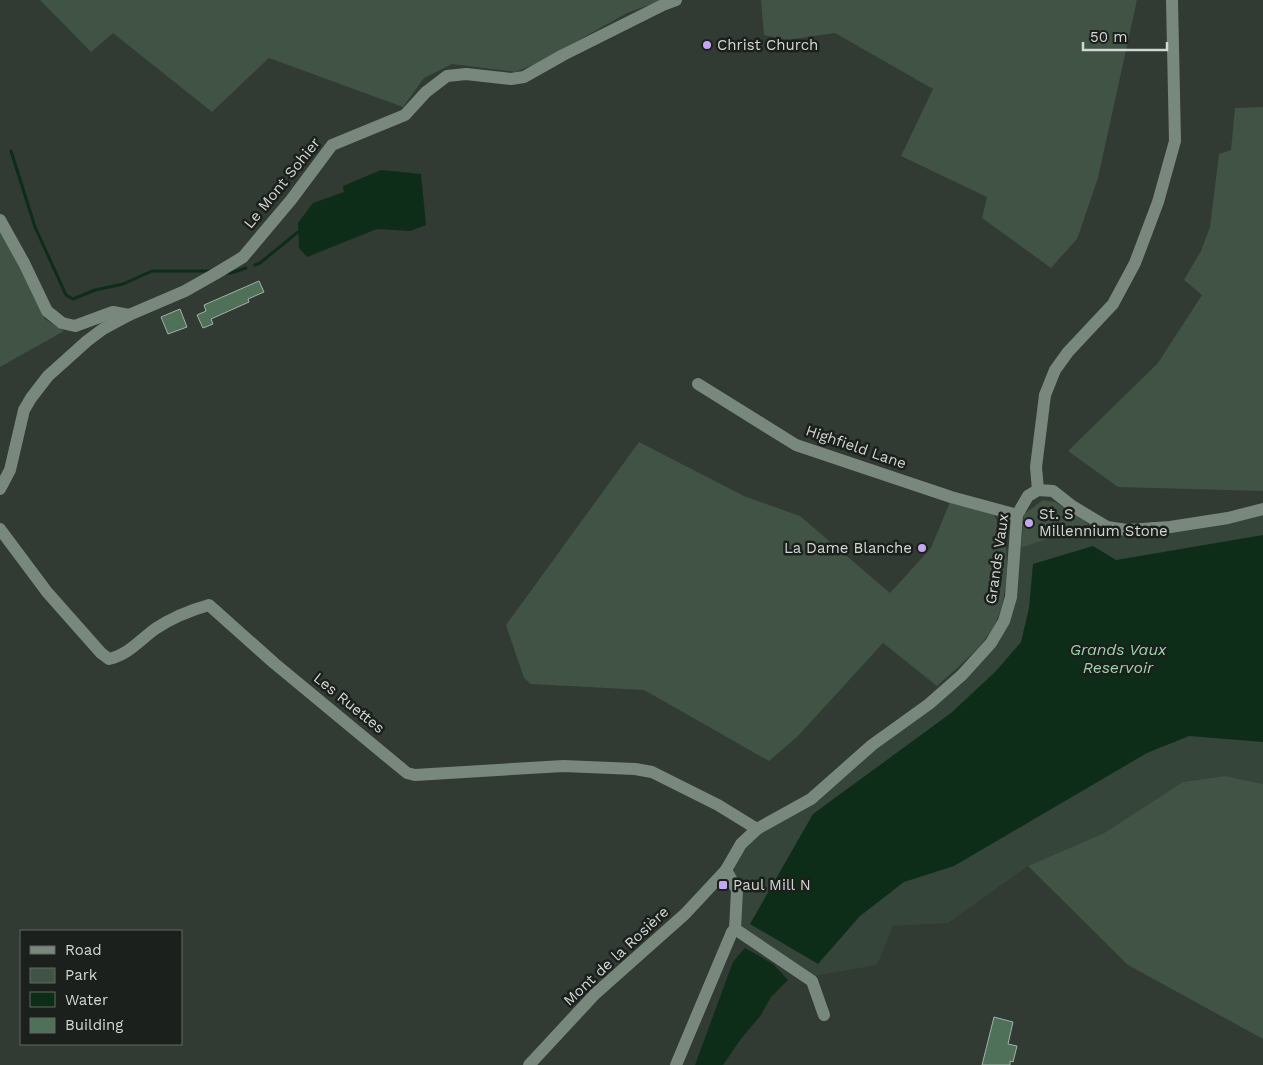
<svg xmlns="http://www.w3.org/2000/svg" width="1263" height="1065" viewBox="0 0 1263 1065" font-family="'Work Sans',sans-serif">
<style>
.built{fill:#36453a}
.green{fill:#415345}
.water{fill:#0e2d19}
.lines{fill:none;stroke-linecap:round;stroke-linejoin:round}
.stream{stroke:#0e2d19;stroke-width:3}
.building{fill:#507159;stroke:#a5b0a8}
.minor{stroke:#79887d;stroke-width:12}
.poi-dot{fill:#c4a7f1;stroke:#1c201d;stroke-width:2}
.labels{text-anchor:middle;stroke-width:5;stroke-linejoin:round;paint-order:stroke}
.poi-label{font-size:15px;fill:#d2d7d3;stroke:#1c201d;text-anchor:start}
.street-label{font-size:15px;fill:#d2d7d3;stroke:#1c201d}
.water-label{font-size:16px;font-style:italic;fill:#9dd5ab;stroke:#1c201d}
</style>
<rect width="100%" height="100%" fill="#313a33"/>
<!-- built -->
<path class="built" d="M 1263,515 L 1263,784 L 1225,776 L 1183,782 L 1104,833 L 1028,866 L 948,923 L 893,926 L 877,965 L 813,976 L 738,927 L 734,875 L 735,863 L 747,842 L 988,654 L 1021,548 L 1089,524 L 1107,532 L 1230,523 Z"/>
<!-- green -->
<g class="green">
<path d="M 40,0 L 663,0 L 627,13 L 538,63 L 515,72 L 452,64 L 424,78 L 403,107 L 269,58 L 212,112 L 113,33 L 91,52 Z"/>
<path d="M 761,0 L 1137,0 L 1098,178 L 1077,239 L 1051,268 L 982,218 L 987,197 L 901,156 L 933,89 L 835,33 L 787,40 L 764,35 Z"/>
<path d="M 1263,107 L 1263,491 L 1118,487 L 1068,451 L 1158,363 L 1202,295 L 1184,280 L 1201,251 L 1210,227 L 1219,154 L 1231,150 L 1235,108 Z"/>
<path d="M 0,231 L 23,272 L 45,319 L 64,331 L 0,367 Z"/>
<path d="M 639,442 L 744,496 L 800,516 L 890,593 L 931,548 L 950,502 L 993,514 C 997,520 1002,527 1004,534 C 1010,561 1007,608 991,631 C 977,652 956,669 937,686 L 883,643 L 797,737 L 769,761 L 644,690 L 531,684 L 524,678 L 506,625 Z"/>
<path d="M 1043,500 L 1055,502 L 1089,524 L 1021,548 L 1024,514 Z"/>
<path d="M 1225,776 L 1263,784 L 1263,1039 L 1128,965 L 1028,866 L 1104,833 L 1183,782 Z"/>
</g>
<!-- water -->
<g class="water">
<path d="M 381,170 L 421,174 L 426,225 L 410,231 L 377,229 L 307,257 L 299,248 L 298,223 L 313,203 L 344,192 L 343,186 Z"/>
<path d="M 1263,535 L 1263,742 L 1189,736 L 1147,753 L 954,866 L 904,882 L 860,916 L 818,964 L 750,924 L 813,814 L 951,713 L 996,671 L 1021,642 L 1029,608 L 1033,564 L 1093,546 L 1116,560 Z"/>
<path d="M 745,948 L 773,964 L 788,980 L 771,997 L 761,1015 L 740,1040 L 723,1065 L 695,1065 L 733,962 Z"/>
</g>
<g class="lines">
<!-- stream -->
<g class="stream">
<path d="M 11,151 L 35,227 L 66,295 L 73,299 L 95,290 L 123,284 L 152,271 L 210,271"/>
<path d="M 255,265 L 260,263 L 298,232"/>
<path d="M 225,273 L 231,273 L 246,268"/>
</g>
</g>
<!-- building -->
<g class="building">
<path d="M 259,281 L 264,292 L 248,299 L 249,302 L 211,319 L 213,324 L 203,328 L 197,315 L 206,311 L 204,305 Z"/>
<path d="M 180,309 L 187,327 L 168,334 L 161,317 Z"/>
<path d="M 994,1017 L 1013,1022 L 1008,1044 L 1017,1046 L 1013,1062 L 1010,1061 L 1010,1065 L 982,1065 Z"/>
</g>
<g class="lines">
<!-- minor -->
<g class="minor">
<path d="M 0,220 L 24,263 L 47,311 L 62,323 L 75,326 L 113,312 L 129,315"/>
<path d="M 698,384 L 796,445 L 951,497 L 1017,515"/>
<path d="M 0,489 L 10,470 L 24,410 L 31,398 L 48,376 L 87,341 L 103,329 L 129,315 L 185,291 L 215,274 L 243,257 L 291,200 L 332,145 L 405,115 L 426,92 L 447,76 L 466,74 L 511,79 L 524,77 L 563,55 L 665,4 L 676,0"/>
<path d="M 1038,490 L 1036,467 L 1045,395 L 1055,370 L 1068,352 L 1113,304 L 1135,263 L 1158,202 L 1175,141 L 1172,0"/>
<path d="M 0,529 L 47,592 L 101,653 L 109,659 C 128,655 140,640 155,629 C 170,619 191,610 209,605 L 274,663 L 407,773 L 415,775 L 563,766 L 635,769 L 652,772 L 718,805 L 757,829"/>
<path d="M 726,870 L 737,890 L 735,929 L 812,981 L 824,1015"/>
<path d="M 529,1065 L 595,994 L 685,914 L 726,870 L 741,844 L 757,829 L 811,799 L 872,745 L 929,704 L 962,675 L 991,643 L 1004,621 L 1011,597 L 1017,515 L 1028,496 L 1038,490 L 1053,491 L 1072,506 L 1107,527 L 1127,530 L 1170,527 L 1228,518 L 1263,509"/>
<path d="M 676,1065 L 732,932 L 735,929"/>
</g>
</g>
<!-- markers -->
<g class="poi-dot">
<circle cx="707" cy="45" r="5"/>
<circle cx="1029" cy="523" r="5"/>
<circle cx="922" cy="548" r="5"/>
<rect x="718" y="880" width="10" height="10" rx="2.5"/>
</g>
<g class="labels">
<!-- poi labels -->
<g class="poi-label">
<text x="717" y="50">Christ Church</text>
<text x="1039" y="519">St. S<tspan x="1039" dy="17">Millennium Stone</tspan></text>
<text x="912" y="553" text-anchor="end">La Dame Blanche</text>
<text x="733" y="890">Paul Mill N</text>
</g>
<!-- street labels -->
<g class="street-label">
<text transform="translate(282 183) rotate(-51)" y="5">Le Mont Sohier</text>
<text transform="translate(856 447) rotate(19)" y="5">Highfield Lane</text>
<text transform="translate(997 559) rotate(-82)" y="5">Grands Vaux</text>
<text transform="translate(349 703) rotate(39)" y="5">Les Ruettes</text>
<text transform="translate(616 956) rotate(-43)" y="5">Mont de la Rosière</text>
</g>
<!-- water labels -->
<g class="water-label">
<text x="1118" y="655">Grands Vaux<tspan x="1118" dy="18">Reservoir</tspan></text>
</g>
</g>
<!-- legend -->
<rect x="20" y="930" width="162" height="115" fill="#1c201d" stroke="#656966"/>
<rect x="30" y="946" width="25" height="8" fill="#79887d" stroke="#656966"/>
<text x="65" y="955" font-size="15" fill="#d2d7d3">Road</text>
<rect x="30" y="968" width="25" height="15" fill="#415345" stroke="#656966"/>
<text x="65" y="980" font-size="15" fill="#d2d7d3">Park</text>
<rect x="30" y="992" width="25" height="15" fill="#0e2d19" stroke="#656966"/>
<text x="65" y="1005" font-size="15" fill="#d2d7d3">Water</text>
<rect x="30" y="1018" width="25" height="15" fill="#507159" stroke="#656966"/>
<text x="65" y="1030" font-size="15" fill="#d2d7d3">Building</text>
<!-- scale -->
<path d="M1083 42v8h84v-8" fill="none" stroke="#d2d7d3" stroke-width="2.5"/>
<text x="1090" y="42" font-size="15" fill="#d2d7d3" stroke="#1c201d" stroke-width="4" paint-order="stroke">50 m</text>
</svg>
